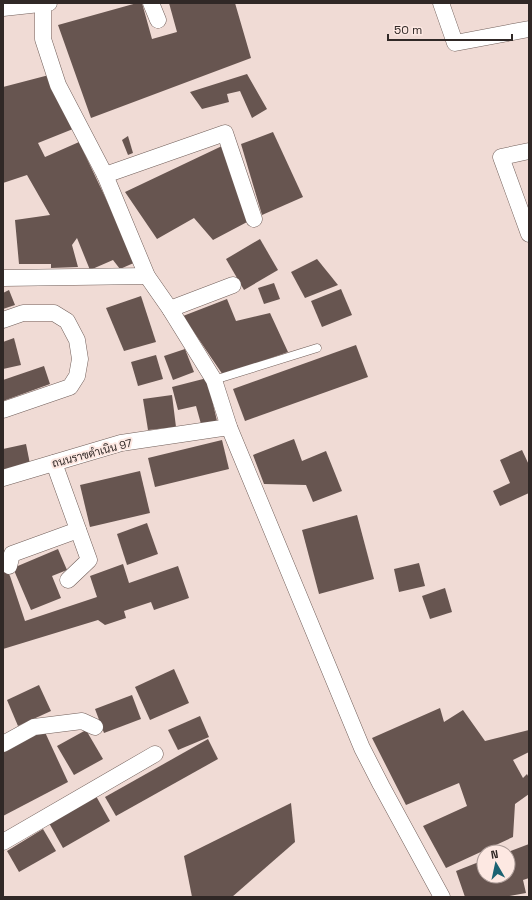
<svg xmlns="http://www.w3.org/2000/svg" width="532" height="900" viewBox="0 0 532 900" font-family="'Space Grotesk',Sarabun,sans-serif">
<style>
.building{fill:#675550}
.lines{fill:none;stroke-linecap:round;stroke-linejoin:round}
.lane-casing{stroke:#715f5a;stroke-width:9}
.street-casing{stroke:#715f5a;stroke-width:17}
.lane{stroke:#fff;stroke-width:8}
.street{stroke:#fff;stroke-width:16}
.labels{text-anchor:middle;stroke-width:4;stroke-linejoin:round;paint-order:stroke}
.street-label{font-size:11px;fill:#302826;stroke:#fde8e2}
</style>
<rect width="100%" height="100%" fill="#f0dbd5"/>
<!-- building -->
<g class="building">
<path d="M 137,3 L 142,3 L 152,39 L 177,32 L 169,3 L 235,3 L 251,58 L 91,118 L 58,25 Z"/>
<path d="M 247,74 L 267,109 L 252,118 L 240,91 L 227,94 L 229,102 L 202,109 L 190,92 Z"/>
<path d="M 49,75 L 73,129 L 38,143 L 45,157 L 79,142 L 136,262 L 120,269 L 113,260 L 90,270 L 77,238 L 72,245 L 78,267 L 51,268 L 51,264 L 19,264 L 15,220 L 50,215 L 27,175 L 3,183 L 3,87 Z"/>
<path d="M 273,132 L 303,197 L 262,215 L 241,144 Z"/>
<path d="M 128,136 L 133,153 L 128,155 L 122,140 Z"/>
<path d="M 222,146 L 249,221 L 213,240 L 194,218 L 157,239 L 125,192 Z"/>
<path d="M 260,239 L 278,270 L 244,290 L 226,259 Z"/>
<path d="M 317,259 L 338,285 L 305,298 L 291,272 Z"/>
<path d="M 274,283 L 280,299 L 264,304 L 258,288 Z"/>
<path d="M 341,289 L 352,315 L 322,327 L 311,301 Z"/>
<path d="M 9,290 L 15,305 L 3,309 L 3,293 Z"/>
<path d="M 141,296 L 156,342 L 124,351 L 106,308 Z"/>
<path d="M 227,299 L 236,321 L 270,313 L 288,352 L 223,375 L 183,316 Z"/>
<path d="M 14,338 L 21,365 L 3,369 L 3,342 Z"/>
<path d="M 356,345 L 368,377 L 245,421 L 233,389 Z"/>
<path d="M 185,349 L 194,372 L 173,380 L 164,356 Z"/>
<path d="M 156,355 L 163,379 L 138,386 L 131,362 Z"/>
<path d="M 44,366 L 50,384 L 3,401 L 3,380 Z"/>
<path d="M 207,378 L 217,421 L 201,424 L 196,406 L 178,410 L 172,387 Z"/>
<path d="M 172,395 L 176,427 L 148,430 L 143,399 Z"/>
<path d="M 294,439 L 302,461 L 326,451 L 342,491 L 313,502 L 306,485 L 264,484 L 253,455 Z"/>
<path d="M 222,440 L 229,469 L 155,487 L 148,458 Z"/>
<path d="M 26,444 L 30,464 L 3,470 L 3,449 Z"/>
<path d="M 522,450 L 529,465 L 529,493 L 500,506 L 493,491 L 510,483 L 500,460 Z"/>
<path d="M 140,471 L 150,513 L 90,527 L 80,485 Z"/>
<path d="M 357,515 L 374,579 L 319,594 L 302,530 Z"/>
<path d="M 147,523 L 158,554 L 127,565 L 117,534 Z"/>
<path d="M 58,549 L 67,570 L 52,576 L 61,598 L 31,610 L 13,568 Z"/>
<path d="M 419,563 L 425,586 L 399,592 L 394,569 Z"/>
<path d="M 123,564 L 129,583 L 178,566 L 189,598 L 154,610 L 151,602 L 124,611 L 126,618 L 105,625 L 98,620 L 3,649 L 3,565 L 10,576 L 25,621 L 97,597 L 90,576 Z"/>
<path d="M 445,588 L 452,612 L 430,619 L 422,596 Z"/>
<path d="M 174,669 L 189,703 L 150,720 L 135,687 Z"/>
<path d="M 39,685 L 51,711 L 18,726 L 7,700 Z"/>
<path d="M 132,695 L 141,719 L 104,733 L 95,709 Z"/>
<path d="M 440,708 L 444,722 L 463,710 L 485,741 L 529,730 L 529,752 L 513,760 L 523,778 L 527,774 L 529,778 L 529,794 L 515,804 L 513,837 L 446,868 L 423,826 L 467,806 L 459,783 L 406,805 L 372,738 Z"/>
<path d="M 200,716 L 209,737 L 178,750 L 168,730 Z"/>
<path d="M 44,730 L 68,782 L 3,816 L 3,750 Z"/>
<path d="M 86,730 L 103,759 L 74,775 L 57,746 Z"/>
<path d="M 208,739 L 218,759 L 116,816 L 105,797 Z"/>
<path d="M 96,796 L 110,821 L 63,848 L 49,823 Z"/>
<path d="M 291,803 L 295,842 L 232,897 L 192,897 L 184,856 Z"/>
<path d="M 43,829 L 56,851 L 19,872 L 7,851 Z"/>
<path d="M 529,844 L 529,878 L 523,880 L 526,893 L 504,897 L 465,897 L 456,871 L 484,860 L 484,876 L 508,876 L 508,852 Z"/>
</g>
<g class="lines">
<!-- lane casing -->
<g class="lane-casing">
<path id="lane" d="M 214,380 L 317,348"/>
</g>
<!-- street casing -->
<g class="street-casing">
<g id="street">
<path d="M 43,3 L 43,39 L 58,85 L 105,175 L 147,276 L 170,309 L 214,380 L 229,427 L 362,748 L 381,785 L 442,897"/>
<path d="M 151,3 L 158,20"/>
<path d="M 441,3 L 455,43 L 529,29"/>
<path d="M 3,8 L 49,3"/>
<path d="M 529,151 L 501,157 L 529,234"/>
<path d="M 105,175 L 225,133 L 254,219"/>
<path d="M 3,278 L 147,276"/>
<path d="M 170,309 L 233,285"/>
<path d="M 3,320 L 23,313 L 54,313 L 67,321 L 77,340 L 80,359 L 77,376 L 70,387 L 3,410"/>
<path d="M 54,463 L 89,560 L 68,580"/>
<path d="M 3,478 L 121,443 L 229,427"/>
<path d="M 9,566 L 12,554 L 78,530"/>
<path d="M 3,744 L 34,727 L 82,721 L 95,727"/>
<path d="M 3,842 L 155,754"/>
</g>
</g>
<!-- lane -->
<use href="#lane" class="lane"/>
<!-- street -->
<use href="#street" class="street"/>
</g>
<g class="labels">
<!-- street labels -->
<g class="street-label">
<text transform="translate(92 453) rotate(-15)" y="4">ถนนราขดำเนิน 97</text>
</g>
</g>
<!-- border -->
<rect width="532" height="900" fill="none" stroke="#302826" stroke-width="8"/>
<!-- north arrow -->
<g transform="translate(496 864) rotate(351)"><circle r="19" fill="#fde8e2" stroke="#ab9b97"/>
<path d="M0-3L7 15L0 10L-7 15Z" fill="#1b6272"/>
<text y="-6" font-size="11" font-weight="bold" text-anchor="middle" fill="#302826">N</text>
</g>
<!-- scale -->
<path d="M388 34v6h124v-6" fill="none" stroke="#302826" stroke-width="2"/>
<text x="394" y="34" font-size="12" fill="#302826" stroke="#fde8e2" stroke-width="3" paint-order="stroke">50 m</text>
</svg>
